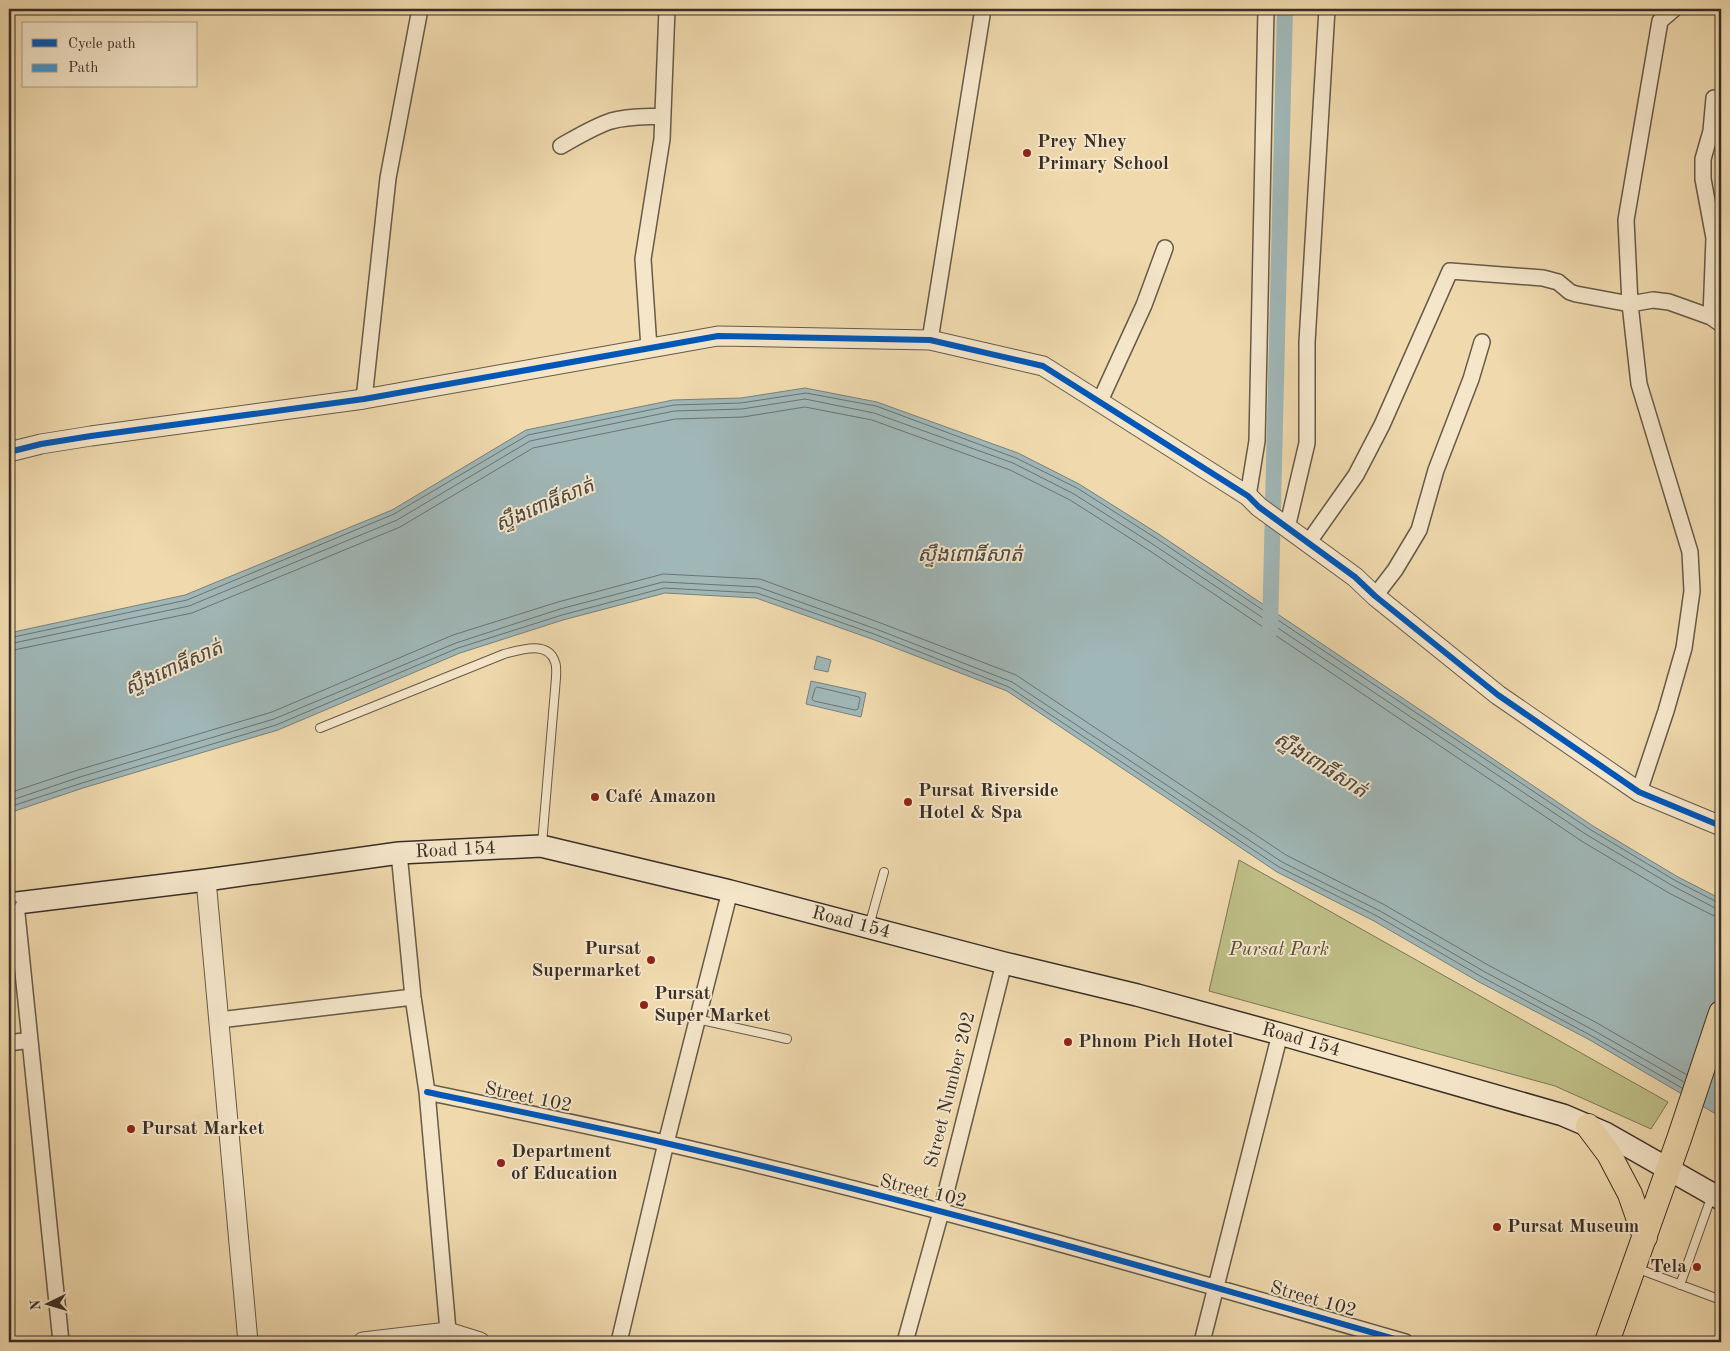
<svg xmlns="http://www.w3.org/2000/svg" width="1730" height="1351" viewBox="0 0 1730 1351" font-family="'Old Standard TT','Noto Sans Khmer',serif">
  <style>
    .green { fill: #bebe86; stroke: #7c7656 }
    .water { fill: #a0b7b7; stroke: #77817d }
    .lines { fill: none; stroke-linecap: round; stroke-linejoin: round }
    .shore { stroke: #6c736f; stroke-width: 1 }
    .canal { stroke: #a0b7b7; stroke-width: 16 }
    .service-casing { stroke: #665a48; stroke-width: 10 }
    .minor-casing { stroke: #665a48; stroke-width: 18 }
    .tertiary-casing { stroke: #665a48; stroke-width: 21 }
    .secondary-casing { stroke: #392f27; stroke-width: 24 }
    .primary-casing { stroke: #392f27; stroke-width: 26 }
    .service { stroke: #f5e6ca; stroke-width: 8 }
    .minor { stroke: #f5e6ca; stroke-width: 15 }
    .tertiary { stroke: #f5e6ca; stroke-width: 19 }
    .secondary { stroke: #f5e6ca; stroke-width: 21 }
    .primary { stroke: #efd9ad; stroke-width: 24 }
    .quiet { stroke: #3e97d6; stroke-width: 5; stroke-dasharray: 10 5; stroke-linecap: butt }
    .cycleway-casing { stroke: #f5e6ca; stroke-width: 9 }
    .cycleway { stroke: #0057b8; stroke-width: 6 }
    .poi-dot { fill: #8f2418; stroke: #f5e6ca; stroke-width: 2 }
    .labels { text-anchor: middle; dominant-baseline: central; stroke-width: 4; stroke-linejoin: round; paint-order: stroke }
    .poi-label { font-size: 19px; font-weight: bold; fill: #392f27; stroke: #f5e6ca; text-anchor: start }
    .street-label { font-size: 19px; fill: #392f27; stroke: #f5e6ca }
    .park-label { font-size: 19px; font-style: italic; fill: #544c3a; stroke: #f5e6ca }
    .water-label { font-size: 20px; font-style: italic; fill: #4e4a44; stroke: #f5e6ca }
  </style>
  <rect width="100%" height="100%" fill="#efd9ad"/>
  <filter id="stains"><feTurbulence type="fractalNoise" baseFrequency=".004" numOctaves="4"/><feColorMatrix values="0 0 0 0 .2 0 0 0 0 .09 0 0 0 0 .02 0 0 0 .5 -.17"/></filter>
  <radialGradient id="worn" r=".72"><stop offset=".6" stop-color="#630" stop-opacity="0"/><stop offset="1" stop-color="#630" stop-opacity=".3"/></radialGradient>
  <!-- green -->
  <path class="green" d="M1239 860 1668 1102 1651 1129 1555 1086 1209 991Z"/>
  <!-- water -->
  <path class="water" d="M805 388 877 402 1018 453 1079 484 1157 533 1593 826 1678 877 1721 899V1117L1588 1039 1479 982 1374 921 1277 872 1007 691 872 639 756 598 665 593 563 620 460 653 278 730 83 788 9 813V633L185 595 392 510 526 430 673 400 741 398Z
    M817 656 831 660 828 672 814 669Z
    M811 681 866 693 861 717 806 704Z"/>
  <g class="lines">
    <!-- shore -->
    <path class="shore" d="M9 638 187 600 394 514 528 435 674 405 741 403 806 393 876 406 1016 458 1077 488 1154 537 1591 830 1676 881 1717 902 1721 903
      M9 644 189 606 397 520 530 441 674 411 742 409 805 399 874 413 1013 463 1074 494 1151 543 1587 835 1673 886 1715 908 1721 909
      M9 651 192 613 400 527 533 448 675 419 743 417 805 407 872 420 1010 470 1070 500 1147 549 1583 842 1669 893 1712 915 1721 917
      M817 687 859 697 860 699 858 709 855 710 814 701 812 699 815 689Z
      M9 793 78 770 272 712 453 635 558 602 663 574 760 579 878 622 1016 675 1286 855 1383 904 1488 965 1597 1023 1687 1075
      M9 801 80 777 274 719 456 643 560 609 663 582 758 587 876 629 1012 682 1282 862 1380 911 1485 972 1593 1030 1684 1082
      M9 807 82 783 276 725 458 648 562 615 664 588 757 593 874 634 1009 687 1279 867 1377 916 1482 977 1590 1035 1682 1088"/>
    <!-- canal -->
    <path class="canal" d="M1270 631 1285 9"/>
    <!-- service casing -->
    <g class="service-casing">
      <path id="service" d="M320 728 504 654C520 650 548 640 555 662 557 666 556 673 556 678L542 844
        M869 926 884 872
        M697 1019 787 1039
        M1636 1268 1721 1300
        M1680 1285 1712 1195"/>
    </g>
    <!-- minor casing -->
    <g class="minor-casing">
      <path id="minor" d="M561 146C577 137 593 127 611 121 628 116 646 117 663 116
        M1711 317 1714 238 1703 179V159L1711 131 1714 98
        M930 340 983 9
        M649 348 643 259 662 139 667 9
        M364 399 388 178 420 9
        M1100 401 1144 305 1165 248
        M1248 496 1257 441 1266 9
        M1287 528 1307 443V342L1327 9
        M1308 543 1356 475 1382 425 1450 271 1543 278 1558 282 1570 292 1576 294 1630 304 1653 300 1669 302 1711 317 1721 324
        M1375 596 1395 570 1419 530 1436 470 1471 379 1482 342
        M1639 792 1666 711 1684 648 1692 591 1690 552 1639 384 1630 304 1626 220 1660 21 1674 9
        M399 853 413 997 427 1092 449 1342
        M16 904 61 1342
        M219 1020 413 997
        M9 1043 30 1040
        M427 1092C507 1109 586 1125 665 1143 914 1200 1160 1271 1405 1342
        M619 1342 666 1143 730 891
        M905 1342 941 1212 1004 963
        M1202 1342 1280 1034"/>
    </g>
    <!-- tertiary casing -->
    <g class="tertiary-casing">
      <path id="tertiary" d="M9 452 41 444 91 436 364 399 718 336 930 340 1043 366 1248 496 1259 507 1355 577 1375 596 1498 695 1639 792 1721 826
        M206 880 248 1342
        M363 1342 448 1332 480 1342"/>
    </g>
    <!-- secondary casing -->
    <g class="secondary-casing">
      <g id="secondary">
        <path id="s1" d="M9 904 206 880 399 853 541 846 730 891 1004 963 1137 995 1280 1034 1563 1115 1605 1133 1721 1199"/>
      </g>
    </g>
    <!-- primary casing -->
    <g class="primary-casing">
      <path id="primary" d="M1588 1126 1609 1154 1630 1194 1645 1237
        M1607 1342 1679 1139 1721 1013"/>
    </g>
    <!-- service -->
    <use href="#service" class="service"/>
    <!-- minor -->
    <use href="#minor" class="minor"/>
    <!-- tertiary -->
    <use href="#tertiary" class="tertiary"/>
    <!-- secondary -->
    <use href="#secondary" class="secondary"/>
    <!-- primary -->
    <use href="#primary" class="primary"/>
    <!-- quiet -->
    <path class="quiet" d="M9 899 16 904"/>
    <!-- cycleway casing -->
    <g class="cycleway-casing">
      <path id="cycleway" d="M9 452 41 444 91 436 364 399 718 336 930 340 1043 366 1248 496 1259 507 1355 577 1375 596 1498 695 1639 792 1721 826
        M427 1092C507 1109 586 1125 665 1143 914 1200 1160 1271 1405 1342"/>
    </g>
    <!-- cycleway -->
    <use href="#cycleway" class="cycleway"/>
  </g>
  <!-- markers -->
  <g class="poi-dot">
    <circle cx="1027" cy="153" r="5"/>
    <circle cx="595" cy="797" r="5"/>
    <circle cx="908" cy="802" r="5"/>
    <circle cx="651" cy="960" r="5"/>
    <circle cx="644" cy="1005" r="5"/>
    <circle cx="1068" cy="1042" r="5"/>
    <circle cx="131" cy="1129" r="5"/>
    <circle cx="501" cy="1163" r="5"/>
    <circle cx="1497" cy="1227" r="5"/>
    <circle cx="1697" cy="1267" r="5"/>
  </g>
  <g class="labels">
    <!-- poi labels -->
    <g class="poi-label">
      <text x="1037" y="142">Prey Nhey<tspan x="1037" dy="22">Primary School</tspan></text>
      <text x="918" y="791">Pursat Riverside<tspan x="918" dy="22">Hotel &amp; Spa</tspan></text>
      <text x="605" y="797">Café Amazon</text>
      <text x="641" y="949" text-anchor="end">Pursat<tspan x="641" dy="22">Supermarket</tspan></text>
      <text x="654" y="994">Pursat<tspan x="654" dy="22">Super Market</tspan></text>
      <text x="1078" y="1042">Phnom Pich Hotel</text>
      <text x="141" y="1129">Pursat Market</text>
      <text x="511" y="1152">Department<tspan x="511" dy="22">of Education</tspan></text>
      <text x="1507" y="1227">Pursat Museum</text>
      <text x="1687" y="1267" text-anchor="end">Tela</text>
    </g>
    <!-- street labels -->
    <g class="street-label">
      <text stroke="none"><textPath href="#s1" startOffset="450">Road 154</textPath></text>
      <text stroke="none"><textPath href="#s1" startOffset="855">Road 154</textPath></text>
      <text stroke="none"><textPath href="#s1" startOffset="1320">Road 154</textPath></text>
      <text transform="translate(951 1090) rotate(-76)">Street Number 202</text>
      <text transform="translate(528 1098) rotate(12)">Street 102</text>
      <text transform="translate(923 1192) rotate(14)">Street 102</text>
      <text transform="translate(1313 1300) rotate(16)">Street 102</text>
    </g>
    <!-- park labels -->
    <g class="park-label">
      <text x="1279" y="950">Pursat Park</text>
    </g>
    <!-- water labels -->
    <g class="water-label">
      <text transform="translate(545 506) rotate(-23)">ស្ទឹងពោធិ៍សាត់</text>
      <text x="970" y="556">ស្ទឹងពោធិ៍សាត់</text>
      <text transform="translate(174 669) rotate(-24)">ស្ទឹងពោធិ៍សាត់</text>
      <text transform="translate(1320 766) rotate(32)">ស្ទឹងពោធិ៍សាត់</text>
    </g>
  </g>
  <!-- margin -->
  <rect width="1730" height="1351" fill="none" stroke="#efd9ad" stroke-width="30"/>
  <rect x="10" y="10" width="1710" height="1331" fill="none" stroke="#392f27" stroke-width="2.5"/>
  <rect x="15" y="15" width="1700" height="1321" fill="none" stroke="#392f27"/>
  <!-- legend -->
  <rect x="22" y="22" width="175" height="65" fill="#f5e6ca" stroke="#aa9d89"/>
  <rect x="32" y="39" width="25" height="8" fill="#0057b8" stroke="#aa9d89"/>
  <text x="68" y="48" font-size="15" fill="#392f27">Cycle path</text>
  <rect x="32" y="64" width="25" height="8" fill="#3e97d6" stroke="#aa9d89"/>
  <text x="68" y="72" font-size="15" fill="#392f27">Path</text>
  <!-- north arrow -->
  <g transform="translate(48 1304) rotate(265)" stroke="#f5e6ca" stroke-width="4" paint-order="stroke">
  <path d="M0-4L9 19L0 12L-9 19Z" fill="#392f27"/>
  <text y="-8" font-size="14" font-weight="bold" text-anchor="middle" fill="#392f27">N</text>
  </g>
  <rect width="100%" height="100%" filter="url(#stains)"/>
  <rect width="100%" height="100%" fill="url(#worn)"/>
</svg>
